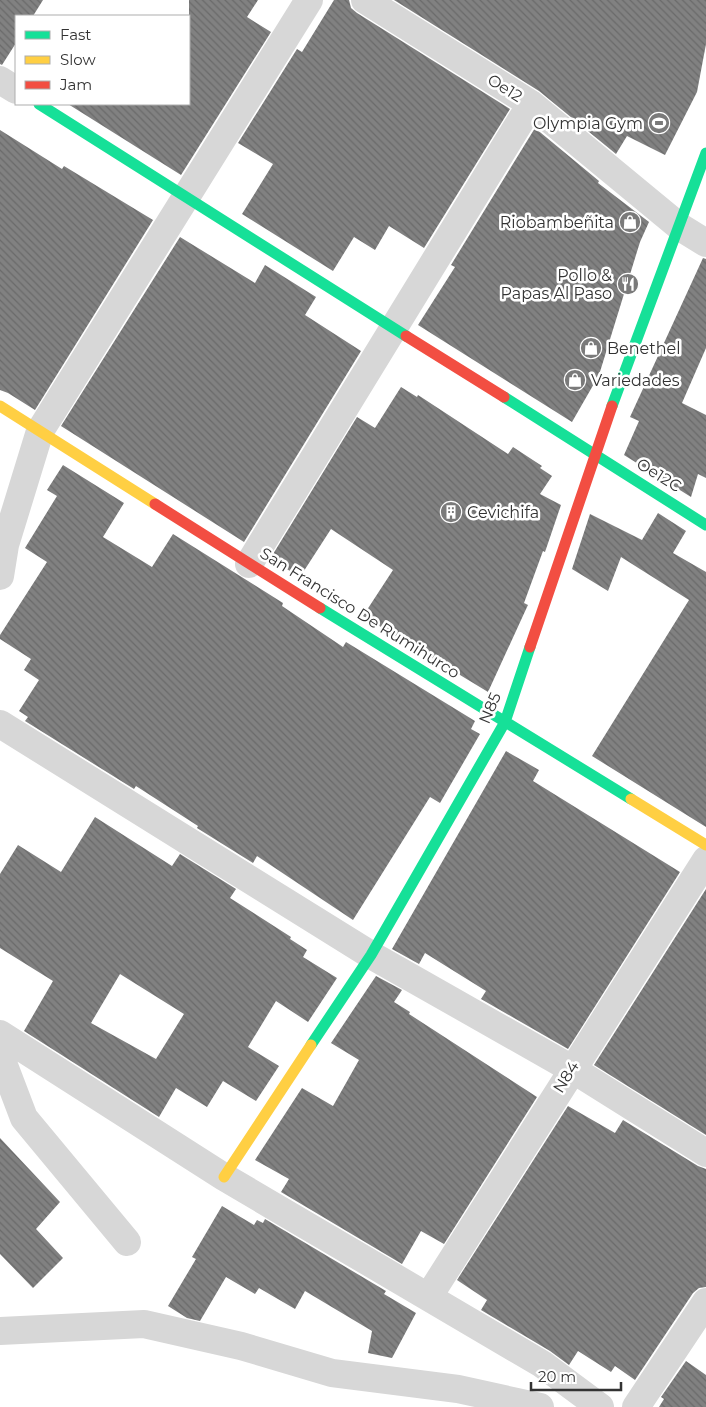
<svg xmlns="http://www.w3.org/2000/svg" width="706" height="1407" viewBox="0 0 706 1407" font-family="Montserrat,sans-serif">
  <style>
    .building { fill: url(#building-back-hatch); fill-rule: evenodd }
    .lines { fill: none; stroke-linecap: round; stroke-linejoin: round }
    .street { stroke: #d7d7d7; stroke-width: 28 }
    .fast { stroke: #16e098; stroke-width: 11 }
    .slow { stroke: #ffcf43; stroke-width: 11 }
    .jam { stroke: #f24e42; stroke-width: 11 }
    .labels { text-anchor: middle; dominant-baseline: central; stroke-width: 5; stroke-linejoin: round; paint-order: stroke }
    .street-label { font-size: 16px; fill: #333; stroke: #fff }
    .poi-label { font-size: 16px; fill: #333; stroke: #fff; text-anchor: end }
  </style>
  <defs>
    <pattern id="building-back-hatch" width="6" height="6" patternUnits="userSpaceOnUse" patternTransform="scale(1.25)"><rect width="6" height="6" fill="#818181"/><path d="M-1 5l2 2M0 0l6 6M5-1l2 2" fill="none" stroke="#6a6a6a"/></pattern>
  </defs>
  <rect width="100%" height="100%" fill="#fff"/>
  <!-- building -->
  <path class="building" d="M0 0H43L33 16H16V43L2 65 0 64Z
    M189 0H258L247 17 271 32 181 175 68 104H189Z
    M334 0H349L351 8 357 13 510 109 424 248 389 226 375 250 354 237 333 271 242 214 273 164 238 143 297 49 302 52Z
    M394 0H706V44L697 92 665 155 627 136 616 154 539 91Z
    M535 128 599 181 598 183 649 222 640 242 599 375 572 422 418 325 455 267 451 265Z
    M0 130 62 169 64 166 153 220 35 410 8 393 0 390Z
    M180 237 255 283 265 265 316 297 305 315 361 351 244 542 61 426Z
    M703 258 706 259V348L682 403 706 415V478L698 474 691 497 624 455 639 421 630 417Z
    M401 387 417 397 418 395 508 454 513 447 542 466 540 468 552 476 540 494 561 505 545 552 543 551 524 603 528 605 527 607 488 692 363 616 393 570 331 529 300 577 270 559 357 417 375 428Z
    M63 465 124 503 103 537 152 567 173 534 283 603 282 606 343 647 346 642 475 721 471 729 480 734 440 803 430 797 353 920 257 856 253 863 197 828 198 826 136 786 134 789 25 721 28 717 19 711 39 680 24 670 31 659 0 639V635L47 562 25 548 57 496 47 490Z
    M658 513 686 531 673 553 706 572V827L592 756 689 600 621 557 608 591 572 569 590 514 642 540Z
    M506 751 539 770 533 781 680 872 568 1049 481 999 486 991 425 953 419 964 392 949Z
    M95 817 172 866 180 854 236 889 230 898 291 937 290 939 307 950 303 957 337 978 308 1022 276 1001 248 1047 279 1066 256 1101 223 1081 207 1107 176 1088 159 1117 24 1031 53 981 0 948V874L18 845 61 872ZM120 974 184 1014 156 1059 91 1023Z
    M706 889V1135L594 1065Z
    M376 976 402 990 394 1002 410 1012 409 1014 537 1097 444 1244 421 1231 402 1264 281 1192 289 1179 255 1160 302 1088 333 1106 359 1060 331 1043Z
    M568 1106 615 1133 623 1120 698 1166 706 1169V1287L699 1288 693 1293 635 1380 615 1366 611 1372 578 1351 569 1365 550 1351 481 1310 487 1300 457 1280Z
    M0 1138 60 1202 36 1229 63 1258 33 1288 0 1254Z
    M222 1206 254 1225 257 1220 263 1223 265 1219 386 1291 384 1294 416 1313 392 1358 368 1353 372 1331 305 1291 295 1309 259 1288 255 1294 226 1277 200 1321 187 1318 168 1306 196 1259 192 1257Z
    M686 1361 706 1375V1407H659L664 1399 661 1397Z"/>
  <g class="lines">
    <!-- street -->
    <path class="street" d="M365 0 531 104 680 227 706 243
      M0 80 16 90
      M249 564 531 104
      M0 576 5 545 40 431 309 0
      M0 724 371 955 572 1069 706 1153
      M0 1034 224 1177 542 1364 600 1407
      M0 1055 24 1118 127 1242
      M429 1296 706 860
      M0 1331 144 1324 241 1346 332 1373 458 1389 540 1407
      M636 1407 706 1302"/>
    <!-- fast -->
    <path class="fast" d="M39 104 406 336
      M504 397 706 525
      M612 406 706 153
      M320 608 631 799
      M311 1045 371 955 505 722 530 647"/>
    <!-- slow -->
    <path class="slow" d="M0 406 155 504
      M631 799 706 845
      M224 1177 311 1045"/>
    <!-- jam -->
    <path class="jam" d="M406 336 504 397
      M155 504 320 608
      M530 647 612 406"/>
  </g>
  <!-- icons -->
  <defs>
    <g id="stadium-disc" transform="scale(1.125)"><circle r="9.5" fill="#7a7a7a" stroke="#fff"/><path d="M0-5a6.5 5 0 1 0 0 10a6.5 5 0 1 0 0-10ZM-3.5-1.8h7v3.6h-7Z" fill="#fff"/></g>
    <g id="shop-disc" transform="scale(1.125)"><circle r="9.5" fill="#7a7a7a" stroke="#fff"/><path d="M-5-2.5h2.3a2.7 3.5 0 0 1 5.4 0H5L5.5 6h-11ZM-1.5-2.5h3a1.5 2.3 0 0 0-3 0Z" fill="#fff"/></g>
    <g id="restaurant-disc" transform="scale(1.125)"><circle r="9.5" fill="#7a7a7a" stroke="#fff"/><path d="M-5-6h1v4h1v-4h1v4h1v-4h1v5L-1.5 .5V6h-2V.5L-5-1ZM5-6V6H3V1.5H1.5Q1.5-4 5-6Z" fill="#fff"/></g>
    <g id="building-disc" transform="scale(1.125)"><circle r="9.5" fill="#7a7a7a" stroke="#fff"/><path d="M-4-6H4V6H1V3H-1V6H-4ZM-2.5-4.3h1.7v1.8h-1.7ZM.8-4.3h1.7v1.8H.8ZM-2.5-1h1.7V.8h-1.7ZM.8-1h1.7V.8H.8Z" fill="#fff"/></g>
  </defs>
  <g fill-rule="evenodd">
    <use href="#stadium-disc" x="659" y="123"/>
    <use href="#shop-disc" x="630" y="222"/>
    <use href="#restaurant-disc" x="628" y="284"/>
    <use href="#shop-disc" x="591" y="348"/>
    <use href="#shop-disc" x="575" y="380"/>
    <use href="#building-disc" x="451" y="512"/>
  </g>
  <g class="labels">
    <!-- street labels -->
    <g class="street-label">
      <text transform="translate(505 88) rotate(32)">Oe12</text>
      <text transform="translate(659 475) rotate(32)">Oe12C</text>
      <text transform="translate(360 613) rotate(32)">San Francisco De Rumihurco</text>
      <text transform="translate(490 708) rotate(-67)">N85</text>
      <text transform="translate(566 1077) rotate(-58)">N84</text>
    </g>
    <!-- poi labels -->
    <g class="poi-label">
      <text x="643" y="123">Olympia Gym</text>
      <text x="614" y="222">Riobambeñita</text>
      <text x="612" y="275">Pollo &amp;<tspan x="612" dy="18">Papas Al Paso</tspan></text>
      <text x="607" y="348" text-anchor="start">Benethel</text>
      <text x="591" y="380" text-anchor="start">Variedades</text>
      <text x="467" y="512" text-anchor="start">Cevichifa</text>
    </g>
  </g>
  <!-- legend -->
  <rect x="15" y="15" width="175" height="90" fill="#ffffff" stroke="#adadad"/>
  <rect x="25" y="31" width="25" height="8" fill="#16e098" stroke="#adadad"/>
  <text x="60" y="40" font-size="15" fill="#333333">Fast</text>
  <rect x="25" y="56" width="25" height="8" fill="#ffcf43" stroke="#adadad"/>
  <text x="60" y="65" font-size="15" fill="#333333">Slow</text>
  <rect x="25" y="81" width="25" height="8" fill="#f24e42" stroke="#adadad"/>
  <text x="60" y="90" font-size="15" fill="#333333">Jam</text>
  <!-- scale -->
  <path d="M531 1382v8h90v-8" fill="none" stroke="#333333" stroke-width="2.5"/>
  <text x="538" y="1382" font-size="15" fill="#333333" stroke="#ffffff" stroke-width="4" paint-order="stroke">20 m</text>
</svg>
